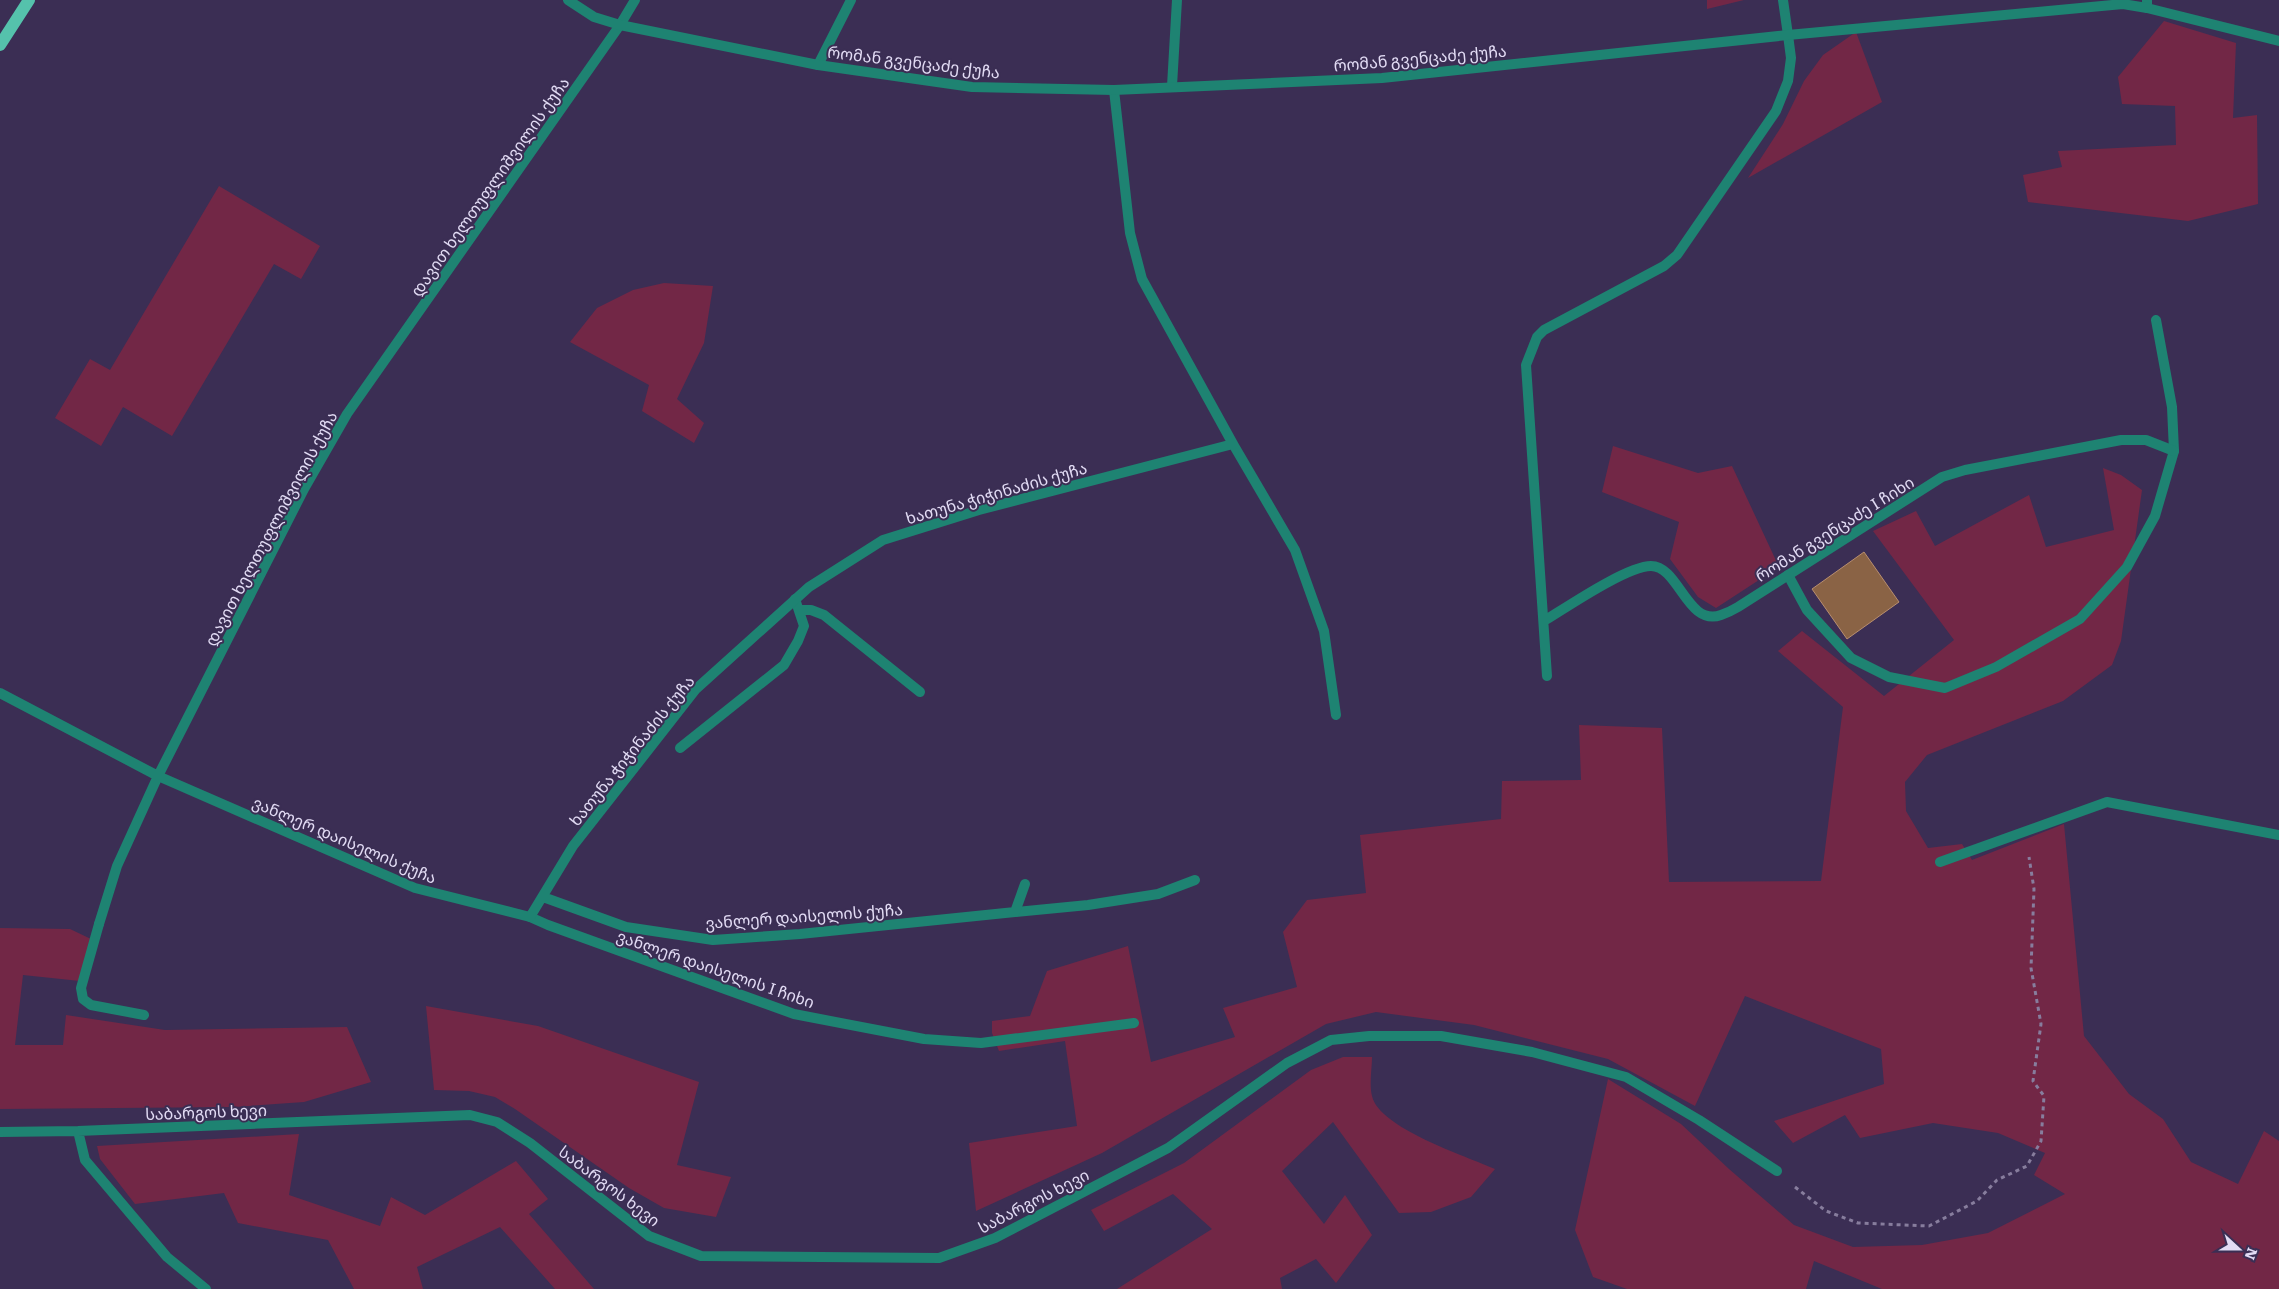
<svg xmlns="http://www.w3.org/2000/svg" width="2279" height="1289" viewBox="0 0 2279 1289" font-family="Literata,'Noto Sans Georgian',serif">
  <style>
    .green { fill: #722746 }
    .building { fill: #8a6345; stroke: #b88e6f }
    .lines { fill: none; stroke-linecap: round; stroke-linejoin: round }
    .path { stroke: #877d9d; stroke-width: 3; stroke-dasharray: 4 4; stroke-linecap: butt }
    .service { stroke: #1e8372; stroke-width: 10 }
    .minor { stroke: #1e8372; stroke-width: 10 }
    .tertiary { stroke: #1e8372; stroke-width: 10 }
    .primary { stroke: #55c2ac; stroke-width: 12 }
    .labels { text-anchor: middle; dominant-baseline: central; stroke-width: 4; stroke-linejoin: round; paint-order: stroke }
    .street-label { font-size: 16px; fill: #e2dbf4; stroke: #3b2e54 }
  </style>
  <rect width="100%" height="100%" fill="#3b2e54"/>
  <!-- green -->
  <path class="green" d="M1707 0H1744L1707 9Z
    M2164 21 2236 43 2233 118 2257 115 2258 204 2188 221 2028 202 2023 175 2062 167 2058 151 2176 145 2175 106 2122 104 2118 77Z
    M1856 32 1882 102 1748 178 1783 124 1804 81 1823 55Z
    M219 186 320 246 301 279 274 264 172 436 123 407 101 446 55 418 90 359 110 370Z
    M664 283 713 286 704 343 677 399 704 423 694 443 642 411 649 385 570 342 597 308 633 290Z
    M1613 446 1698 473 1732 466 1779 567 1716 608 1698 597 1670 559 1679 522 1602 492Z
    M2103 468 2121 475 2142 490 2121 641 2112 665 2063 701 1927 755 1905 782 1906 811 1928 848 1962 844 1972 860 2064 824 2084 1036 2129 1094 2163 1119 2191 1162 2238 1184 2264 1131 2279 1141V1289H1882L1814 1261 1806 1289H1627L1593 1277 1575 1230 1608 1079 1681 1124 1729 1169 1794 1225 1853 1247 1922 1245 1988 1233 2065 1194 2034 1175 2045 1153 1998 1133 1933 1123 1860 1138 1845 1115 1793 1143 1774 1121 1884 1084 1881 1049 1745 996 1695 1106 1608 1059 1474 1025 1376 1012 1326 1024 1102 1153 976 1211 969 1143 1077 1126 1065 1041 999 1051 992 1033V1021L1030 1016 1047 971 1128 946 1151 1062 1235 1037 1223 1008 1297 987 1283 932 1307 900 1366 893 1360 835 1501 819 1502 781 1581 780 1579 725 1662 728 1669 882 1821 881 1843 707 1778 651 1802 631 1884 696 1954 640 1873 531 1916 511 1935 546 2029 495 2046 547 2114 530Z
    M0 928 70 929 91 939 80 981 23 975 15 1045H63L66 1015 165 1030 347 1027 371 1082 304 1102 234 1107 0 1109Z
    M426 1006 538 1026 699 1082 677 1165 731 1177 716 1217 664 1208 629 1188 515 1109 495 1097 469 1091 434 1090Z
    M1343 1057H1372C1372 1069 1369 1084 1372 1096 1379 1128 1466 1156 1495 1169L1471 1197 1431 1212 1399 1213 1333 1122 1282 1171 1324 1224 1345 1195 1372 1235 1336 1283 1316 1259 1280 1278 1282 1289H1117L1212 1229 1173 1194 1104 1231 1091 1210 1184 1163 1311 1070Z
    M299 1134 289 1195 380 1226 391 1197 425 1215 516 1161 548 1199 529 1214 594 1289H555L500 1227 417 1267 423 1289H354L328 1240 238 1223 224 1193 135 1204 100 1159 97 1146Z"/>
  <!-- building -->
  <path class="building" d="M1864 552 1899 602 1847 639 1812 589Z"/>
  <g class="lines">
    <!-- path -->
    <path class="path" d="M1795 1187 1826 1211 1858 1223 1929 1226 1977 1201 1997 1180 2027 1166 2041 1141 2044 1096 2033 1081 2041 1024 2031 968 2034 889 2029 857"/>
    <!-- service -->
    <path class="service" d="M1783 0 1788 35
      M2147 0V8
      M1788 575 1807 610 1851 658 1889 677 1945 688 1996 667 2080 619 2127 567 2155 516 2174 451 2172 407 2156 320
      M799 610H811L824 615 920 692
      M680 748 784 665 798 641 804 626 795 599
      M1015 912 1088 905 1158 894 1195 880
      M530 917 548 925 794 1014 924 1039 981 1043 1134 1023
      M99 924 81 988 83 999 91 1005 144 1015"/>
    <!-- minor -->
    <path class="minor" d="M818 65 851 0
      M1172 86 1177 0
      M1233 444 1295 550 1324 631 1336 715
      M1544 621C1567 607 1627 566 1651 566 1679 566 1687 627 1721 615 1727 613 1733 610 1738 607L1942 477 1965 470 2121 440H2146L2174 451
      M1547 676 1526 365 1537 337 1544 330 1664 266 1677 255 1776 111 1788 81 1791 58 1788 35
      M0 693 158 776 415 888 530 917 573 846 696 689 809 587 883 540 979 510 1233 444 1142 279 1130 233 1114 90
      M1940 862 2107 802 2279 835
      M543 897 626 927 713 940 800 934 1015 912 1025 884
      M99 924 117 866 158 776 304 489 347 414 620 25 635 0
      M78 1131 85 1160 167 1257 206 1289
      M0 1132 78 1131 470 1115 497 1122 530 1143 649 1236 701 1256 939 1258 995 1238 1168 1148 1287 1063 1331 1040 1369 1036H1441L1532 1052 1626 1077 1699 1120 1777 1171"/>
    <!-- tertiary -->
    <path class="tertiary" d="M568 0 594 17 620 25 818 65 972 87 1114 90 1382 78 1788 35 2123 4 2147 8 2279 41"/>
    <!-- primary -->
    <path class="primary" d="M0 45 29 0"/>
  </g>
  <g class="labels">
    <!-- street labels -->
    <g class="street-label">
      <text transform="translate(1420 57) rotate(-5)">რომან გვენცაძე ქუჩა</text>
      <text transform="translate(914 61) rotate(7)">რომან გვენცაძე ქუჩა</text>
      <text transform="translate(489 186) rotate(-55)">დავით ხელთუფლიშვილის ქუჩა</text>
      <text transform="translate(996 492) rotate(-16)">ხათუნა ჭიჭინაძის ქუჩა</text>
      <text transform="translate(270 528) rotate(-62)">დავით ხელთუფლიშვილის ქუჩა</text>
      <text transform="translate(1834 528) rotate(-32)">რომან გვენცაძე I ჩიხი</text>
      <text transform="translate(631 750) rotate(-51)">ხათუნა ჭიჭინაძის ქუჩა</text>
      <text transform="translate(345 839) rotate(23)">ვანლერ დაისელის ქუჩა</text>
      <text transform="translate(804 915) rotate(-4)">ვანლერ დაისელის ქუჩა</text>
      <text transform="translate(716 968) rotate(19)">ვანლერ დაისელის I ჩიხი</text>
      <text transform="translate(206 1111) rotate(-2)">საბარგოს ხევი</text>
      <text transform="translate(610 1185) rotate(37)">საბარგოს ხევი</text>
      <text transform="translate(1033 1200) rotate(-27)">საბარგოს ხევი</text>
    </g>
  </g>
  <!-- north arrow -->
  <g transform="translate(2239 1249) rotate(111)" stroke="#3b2e54" stroke-width="4" paint-order="stroke">
  <path d="M0-4L9 19L0 12L-9 19Z" fill="#e2dbf4"/>
  <text y="-8" font-size="14" font-weight="bold" text-anchor="middle" fill="#e2dbf4">N</text>
  </g>
</svg>
